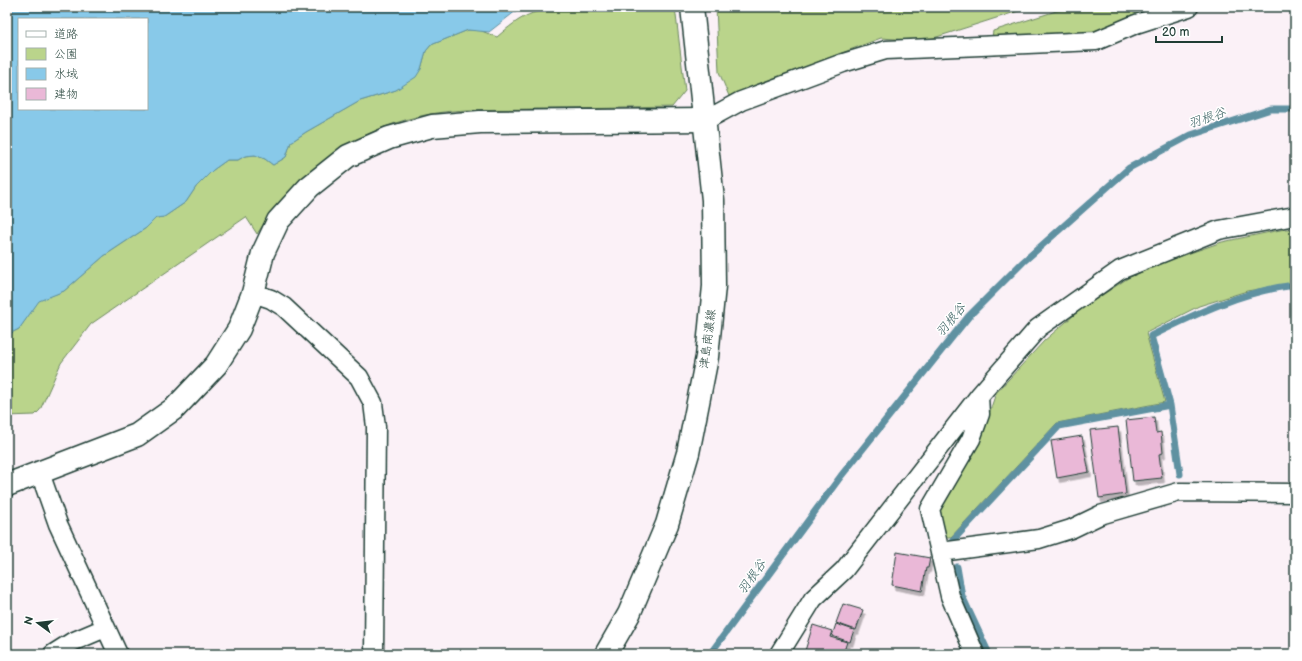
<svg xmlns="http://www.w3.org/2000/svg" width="1302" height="661" viewBox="0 0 1302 661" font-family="'Balsamiq Sans','Klee One',sans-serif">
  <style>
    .green { fill: #bad48b; stroke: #6c8860 }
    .water { fill: #88c9e9; stroke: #5e91a1; fill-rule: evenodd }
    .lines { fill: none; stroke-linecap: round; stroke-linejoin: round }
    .stream { stroke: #5e91a1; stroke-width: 7 }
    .building { fill: #eab8d7; stroke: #1f3d34; filter: url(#shadow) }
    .minor-casing { stroke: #1f3d34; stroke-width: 21 }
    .tertiary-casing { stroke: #1f3d34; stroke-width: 25 }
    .primary-casing { stroke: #1f3d34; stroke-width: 25 }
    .minor { stroke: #fff; stroke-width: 18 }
    .tertiary { stroke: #fff; stroke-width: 22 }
    .primary { stroke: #fff; stroke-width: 22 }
    .labels { text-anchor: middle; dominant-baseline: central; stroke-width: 3; stroke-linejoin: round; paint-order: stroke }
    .street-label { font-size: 12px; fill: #1f3d34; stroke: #fff }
    .water-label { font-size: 13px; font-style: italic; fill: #396061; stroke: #fff }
  </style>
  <defs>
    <filter id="shadow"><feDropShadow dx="2.5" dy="4.5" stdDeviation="0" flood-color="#0004"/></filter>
  </defs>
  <rect width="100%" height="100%" fill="#fbf1f7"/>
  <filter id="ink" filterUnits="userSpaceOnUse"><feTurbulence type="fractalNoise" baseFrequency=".025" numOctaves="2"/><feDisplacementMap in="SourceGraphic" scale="8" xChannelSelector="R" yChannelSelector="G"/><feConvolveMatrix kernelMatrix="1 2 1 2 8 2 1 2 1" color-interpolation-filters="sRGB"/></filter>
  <g filter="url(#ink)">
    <!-- green -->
    <path class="green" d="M569 7H675L685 91 672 107C625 108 579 109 533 109 501 110 468 108 436 113 361 125 297 170 257 234L246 217 91 324 61 363 40 410 35 415 7 416V335L19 329 39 300 64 291 104 256 146 228 156 218 164 217 186 202 196 187 213 170 227 160H238L245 156 255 155 265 159 273 165 286 157 291 142 306 132 360 101 396 90 421 69 426 51 431 45 468 30H479L497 37C520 17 535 7 566 9Z
      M716 7H1031L924 41 881 38 729 96 719 72Z
      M1069 7H1167L1091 32 992 37 993 31Z
      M1285 229H1295V283L1247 291 1199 306 1146 333 1165 402 1057 423 951 537H944L938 504 983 431 996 393 1044 341 1081 309 1128 278 1164 262 1222 242Z"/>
    <!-- water -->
    <path class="water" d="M7 7H521L489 32 468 30 431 45 426 51 421 69 416 77 396 90 360 101 306 132 291 142 286 157 273 165 265 159 255 155 245 156 238 160H227L213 170 196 187 186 202 164 217 156 218 146 228 104 256 64 291 39 301 19 329 7 335ZM19 19H147V109H19Z"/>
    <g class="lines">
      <!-- stream -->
      <path class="stream" d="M1170 405 1180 474
        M954 539 1059 426 1170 405 1151 336C1197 313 1243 291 1295 285
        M957 567 962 596 989 654
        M710 654 841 476 969 316 1023 262 1129 168 1191 135 1271 109H1295"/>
    </g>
    <!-- building -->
    <path class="building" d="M1154 417 1156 433 1161 432 1163 453 1159 454 1162 478 1133 481 1126 420Z
      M1118 427 1126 494 1099 498 1090 430Z
      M1082 436 1089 472 1057 478 1051 441Z
      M897 552 930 558 928 568H926L922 591 892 585Z
      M843 604 863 610 856 630 836 623Z
      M836 624 854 630 850 642 832 636Z
      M813 625 832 631 830 637 847 642 843 654H804Z"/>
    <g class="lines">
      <!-- minor casing -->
      <g class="minor-casing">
        <path id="minor" d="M706 120 741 101 843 63 886 50 1096 41 1136 24 1189 7
          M253 293 271 299 284 307 359 377 373 403 376 427 374 654
          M40 473 58 524 118 654
          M941 552 1039 539 1071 529 1100 515 1179 492 1295 493
          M53 654 72 642 105 628
          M779 654 813 599 844 570 979 396 1038 328 1120 270 1219 230 1295 216
          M975 654 950 596 930 509 971 439 980 414 979 396"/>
      </g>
      <!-- tertiary casing -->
      <g class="tertiary-casing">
        <path id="tertiary" d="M7 485 137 435 175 408 216 365 239 329 253 293 263 253 278 221 309 187 348 156 389 138 432 126 480 122 706 120"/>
      </g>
      <!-- primary casing -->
      <g class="primary-casing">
        <path id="primary" d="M606 654 629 614 667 524 688 453 707 357 714 286 713 200 692 7"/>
      </g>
      <!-- minor -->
      <use href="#minor" class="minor"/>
      <!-- tertiary -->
      <use href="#tertiary" class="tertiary"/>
      <!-- primary -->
      <use href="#primary" class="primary"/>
    </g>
  </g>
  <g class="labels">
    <!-- street labels -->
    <g class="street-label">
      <text transform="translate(708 339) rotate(-83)">津島南濃線</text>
    </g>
    <!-- water labels -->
    <g class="water-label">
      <text transform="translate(1207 118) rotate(-19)">羽根谷</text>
      <text transform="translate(951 320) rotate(-50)">羽根谷</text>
      <text transform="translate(752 577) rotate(-54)">羽根谷</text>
    </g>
  </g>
  <!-- margin -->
  <rect width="1302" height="661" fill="none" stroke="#fff" stroke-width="24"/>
  <rect x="12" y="12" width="1278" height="637" fill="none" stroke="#1f3d34" stroke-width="1.5" filter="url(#ink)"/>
  <!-- legend -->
  <rect x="18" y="18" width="130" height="92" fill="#ffffff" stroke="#a5b1ae"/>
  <rect x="26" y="31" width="20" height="6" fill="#ffffff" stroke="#a5b1ae"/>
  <text x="54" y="38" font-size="12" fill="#1f3d34">道路</text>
  <rect x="26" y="48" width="20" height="12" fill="#bad48b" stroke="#a5b1ae"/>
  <text x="54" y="58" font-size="12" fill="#1f3d34">公園</text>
  <rect x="26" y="68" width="20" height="12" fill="#88c9e9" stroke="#a5b1ae"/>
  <text x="54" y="78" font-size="12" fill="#1f3d34">水域</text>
  <rect x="26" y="88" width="20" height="12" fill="#eab8d7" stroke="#a5b1ae"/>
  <text x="54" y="98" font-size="12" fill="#1f3d34">建物</text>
  <!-- north arrow -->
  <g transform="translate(38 623) rotate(285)" stroke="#ffffff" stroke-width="3" paint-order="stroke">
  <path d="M0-3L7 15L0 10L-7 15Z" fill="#1f3d34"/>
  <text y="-6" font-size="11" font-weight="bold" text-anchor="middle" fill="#1f3d34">N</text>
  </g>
  <!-- scale -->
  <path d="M1156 36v6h66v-6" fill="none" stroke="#1f3d34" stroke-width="2"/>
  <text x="1162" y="36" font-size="12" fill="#1f3d34" stroke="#ffffff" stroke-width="3" paint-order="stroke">20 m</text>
</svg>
